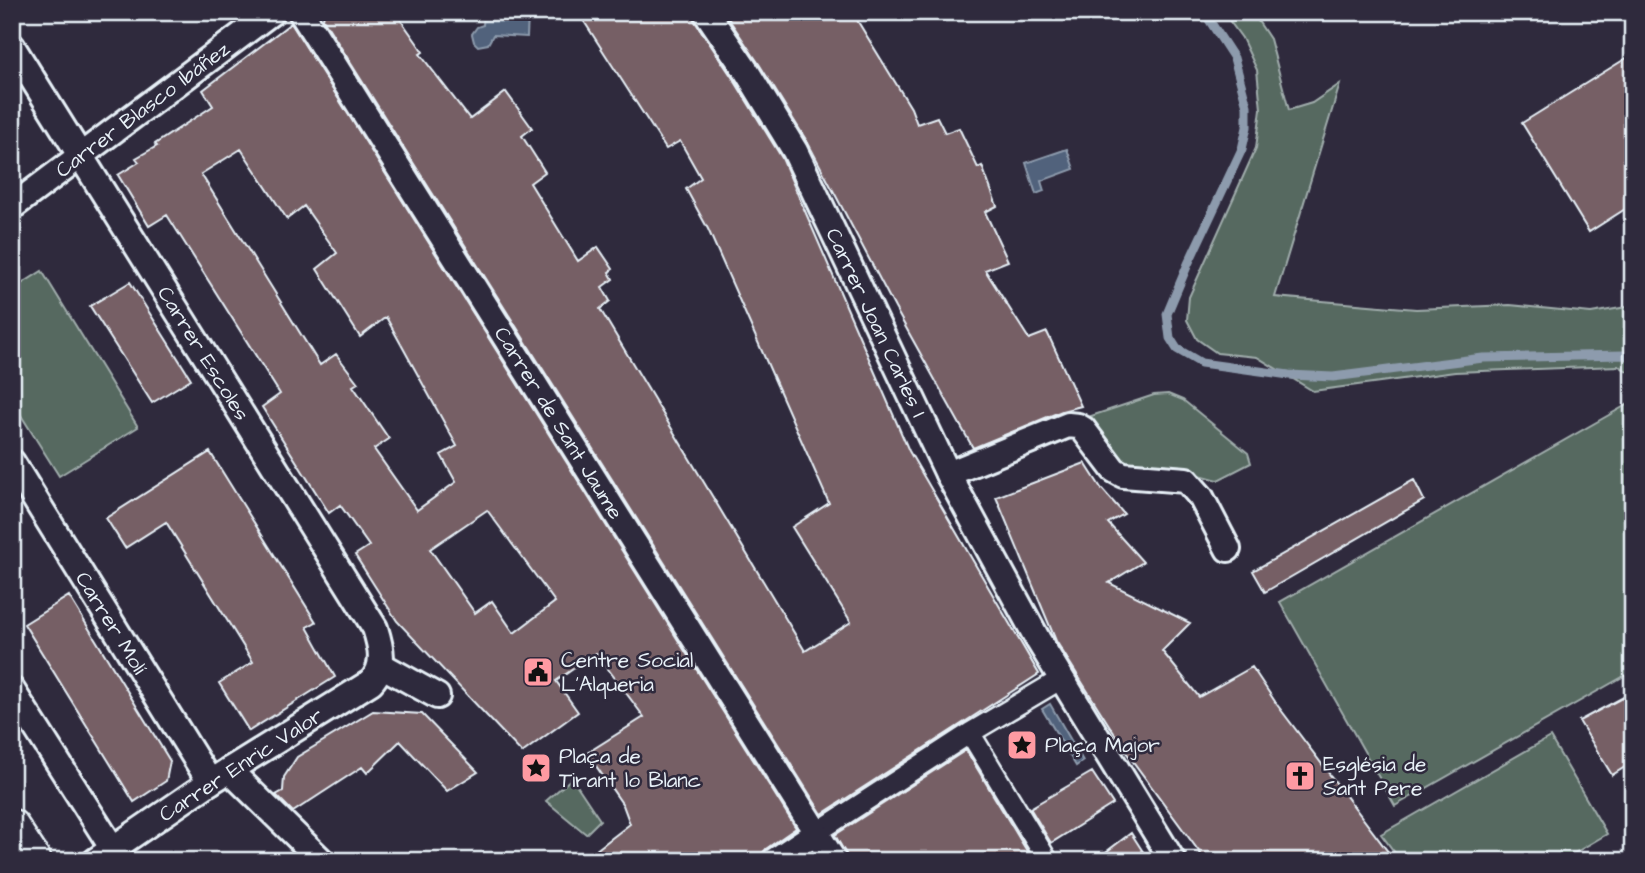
<svg xmlns="http://www.w3.org/2000/svg" width="1645" height="873" viewBox="0 0 1645 873" font-family="'Architects Daughter',sans-serif">
  <style>
    .green { fill: #576961; stroke: #a0adac; stroke-width: 2 }
    .water { fill: #51627b; stroke: #8d9bad; stroke-width: 2 }
    .lines { fill: none; stroke-linecap: round; stroke-linejoin: round }
    .stream { stroke: #8d9bad; stroke-width: 9 }
    .building { fill: #765f65; stroke: #e8f1f8; stroke-width: 2; fill-rule: evenodd }
    .pedestrian-casing { stroke: #e8f1f8; stroke-width: 24 }
    .minor-casing { stroke: #e8f1f8; stroke-width: 30 }
    .tertiary-casing { stroke: #e8f1f8; stroke-width: 37 }
    .pedestrian { stroke: #2f2a3d; stroke-width: 19 }
    .minor { stroke: #2f2a3d; stroke-width: 24 }
    .tertiary { stroke: #2f2a3d; stroke-width: 32 }
    .labels { text-anchor: middle; dominant-baseline: central; stroke-width: 5; stroke-linejoin: round; paint-order: stroke }
    .street-label { font-size: 21px; fill: #e8f1f8; stroke: #2f2a3d }
    .poi-label { font-size: 21px; fill: #e8f1f8; stroke: #2f2a3d; text-anchor: start }
  </style>
  <rect width="100%" height="100%" fill="#2f2a3d"/>
  <filter id="ink" filterUnits="userSpaceOnUse"><feTurbulence type="fractalNoise" baseFrequency=".0143" numOctaves="2"/><feDisplacementMap in="SourceGraphic" scale="14" xChannelSelector="R" yChannelSelector="G"/><feConvolveMatrix kernelMatrix="1 2 1 2 8 2 1 2 1" color-interpolation-filters="sRGB"/></filter>
  <g filter="url(#ink)">
    <!-- green -->
    <path class="green" d="M1223 12H1252L1270 39 1289 110 1312 103 1340 84 1275 297 1416 309 1510 305 1591 313 1633 306V375L1619 366 1455 372 1313 391 1257 357 1217 353 1197 339 1187 320 1189 297 1256 148 1261 109 1257 70 1242 38Z
      M42 271 138 427 59 476 12 401V290Z
      M1168 394 1183 400 1248 453 1251 463 1218 480 1185 471 1126 467 1091 416 1154 395Z
      M1630 403 1633 408V671L1395 806 1280 602Z
      M1550 737 1607 834 1561 861H1401L1381 834Z
      M572 778 600 820 586 834 546 801Z"/>
    <!-- water -->
    <path class="water" d="M484 12 528 15 527 37 493 35 488 44 478 46 474 42 472 34 477 27 483 25Z
      M1067 149 1074 169 1041 181 1044 191 1036 194 1026 163Z
      M1050 704 1083 761 1076 766 1042 709Z"/>
    <g class="lines">
      <!-- stream -->
      <path class="stream" d="M1204 12 1234 58 1247 106V127L1242 149 1188 264 1167 314 1170 338 1177 349 1201 363 1289 375 1333 377 1483 358 1624 355 1633 357"/>
    </g>
    <!-- building -->
    <path class="building" d="M324 12H395L417 43 423 52 420 54 470 119 506 92 532 128 522 136 545 172 530 183 578 261 598 247 613 269 609 272 613 279 602 287 610 301 600 309 805 651 851 622 792 527 829 503 708 229 686 189 701 178 680 141 666 149 578 12H691L694 20 734 80 782 158 909 451 1039 674 822 814 323 19Z
      M724 12H852L911 108 917 124 937 117 945 133 959 128 978 168 982 166 997 206 985 212 1008 261 985 270 1029 339 1047 332 1081 406 1062 411 973 448 895 308 808 143 759 64Z
      M291 23 796 828 766 849 759 861H582L630 824 623 805 587 753 644 717 596 653 556 681 578 712 522 753 397 621 355 555 369 546 340 505 329 513 262 407 280 394 167 215 149 226 118 175 139 162 136 158 157 146 155 144 213 106 203 90ZM241 149 287 219 304 206 337 253 317 269 360 337 386 317 457 446 441 455 456 482 417 510 374 449 389 439 353 386 358 383 336 354 320 365 201 174ZM487 510 555 602 514 633 492 601 475 613 430 549Z
      M1633 54V204L1589 232 1522 123Z
      M130 282 191 379 152 403 90 306Z
      M210 452 316 622 307 627 335 677 249 731 219 683 253 662 166 522 125 548 106 518Z
      M1085 463 1101 488 1124 514 1108 523 1143 562 1109 583 1190 623 1162 651 1199 697 1252 667 1278 706 1395 861H1206L1126 752 1056 641 996 497Z
      M1414 480 1424 500 1265 592 1253 571Z
      M69 596 170 761 166 781 134 802 24 624Z
      M1633 692V762L1612 775 1579 721Z
      M373 711 422 714 478 772 447 791 400 741 367 773 362 767 293 812 276 795 283 791 284 777 297 757Z
      M966 750 1030 856 1022 861H849L835 835Z
      M1092 772 1113 804 1051 843 1030 808Z
      M1131 833 1149 861H1094Z"/>
    <g class="lines">
      <!-- pedestrian casing -->
      <g class="pedestrian-casing">
        <path id="pedestrian" d="M970 733 1046 858 1041 861
          M816 833 970 733 1061 679"/>
      </g>
      <!-- minor casing -->
      <g class="minor-casing">
        <g id="minor">
          <path id="s1" d="M301 12 834 861"/>
          <path id="s2" d="M706 12 747 72 795 151 948 474 1038 640 1173 861"/>
          <path id="s3" d="M12 46 375 628C381 647 386 666 371 682L210 782 95 861"/>
          <path id="s4" d="M12 207 272 12"/>
          <path id="s5" d="M12 462 210 782"/>
          <path d="M948 474 1068 425 1078 426 1083 429 1114 470 1123 475 1186 480 1201 497 1228 549"/>
          <path d="M381 665 437 696"/>
          <path d="M12 690 120 860"/>
          <path d="M229 770 322 861"/>
          <path d="M774 861 816 833"/>
        </g>
      </g>
      <!-- tertiary casing -->
      <g class="tertiary-casing">
        <path id="tertiary" d="M12 826 35 861"/>
      </g>
      <!-- pedestrian -->
      <use href="#pedestrian" class="pedestrian"/>
      <!-- minor -->
      <use href="#minor" class="minor"/>
      <!-- tertiary -->
      <use href="#tertiary" class="tertiary"/>
    </g>
  </g>
  <!-- icons -->
  <defs>
    <g id="civic-square" transform="scale(1.575)"><rect x="-9" y="-9" width="18" height="18" rx="4" fill="#ff9aa2" stroke="#2f2a3d"/><path d="M-.6-6.5H3V-4.5H.6V-3L4-1V1h2V6H-6V1h2V-1L-.6-3ZM-1.2 2.5V6h2.4V2.5Z" fill="#111"/></g>
    <g id="sight-square" transform="scale(1.575)"><rect x="-9" y="-9" width="18" height="18" rx="4" fill="#ff9aa2" stroke="#2f2a3d"/><path d="M0-6L1.8-2.2L6-1.7L2.9 1.2L3.7 5.4L0 3.3L-3.7 5.4L-2.9 1.2L-6-1.7L-1.8-2.2Z" fill="#111"/></g>
    <g id="church-square" transform="scale(1.575)"><rect x="-9" y="-9" width="18" height="18" rx="4" fill="#ff9aa2" stroke="#2f2a3d"/><path d="M-1.2-6h2.4v3.5h3.3v2.4h-3.3V6h-2.4V-.1h-3.3v-2.4h3.3Z" fill="#111"/></g>
  </defs>
  <g fill-rule="evenodd">
    <use href="#civic-square" x="538" y="672"/>
    <use href="#sight-square" x="1022" y="745"/>
    <use href="#sight-square" x="536" y="768"/>
    <use href="#church-square" x="1300" y="776"/>
  </g>
  <g class="labels">
    <!-- street labels -->
    <g class="street-label">
      <text stroke="none"><textPath href="#s4" startOffset="163">Carrer Blasco Ibáñez</textPath></text>
      <text stroke="none"><textPath href="#s2" startOffset="355">Carrer Joan Carles I</textPath></text>
      <text stroke="none"><textPath href="#s3" startOffset="362">Carrer Escoles</textPath></text>
      <text stroke="none"><textPath href="#s1" startOffset="485">Carrer de Sant Jaume</textPath></text>
      <text stroke="none"><textPath href="#s5" startOffset="189">Carrer Molí</textPath></text>
      <text transform="translate(241 765) rotate(-33)">Carrer Enric Valor</text>
    </g>
    <!-- poi labels -->
    <g class="poi-label">
      <text x="561" y="660">Centre Social<tspan x="561" dy="24">L'Alqueria</tspan></text>
      <text x="1045" y="745">Plaça Major</text>
      <text x="559" y="756">Plaça de<tspan x="559" dy="24">Tirant lo Blanc</tspan></text>
      <text x="1323" y="764">Església de<tspan x="1323" dy="24">Sant Pere</tspan></text>
    </g>
  </g>
  <!-- margin -->
  <rect width="1645" height="873" fill="none" stroke="#2f2a3d" stroke-width="42"/>
  <rect x="21" y="21" width="1603" height="831" fill="none" stroke="#e8f1f8" stroke-width="2.5" filter="url(#ink)"/>
</svg>
